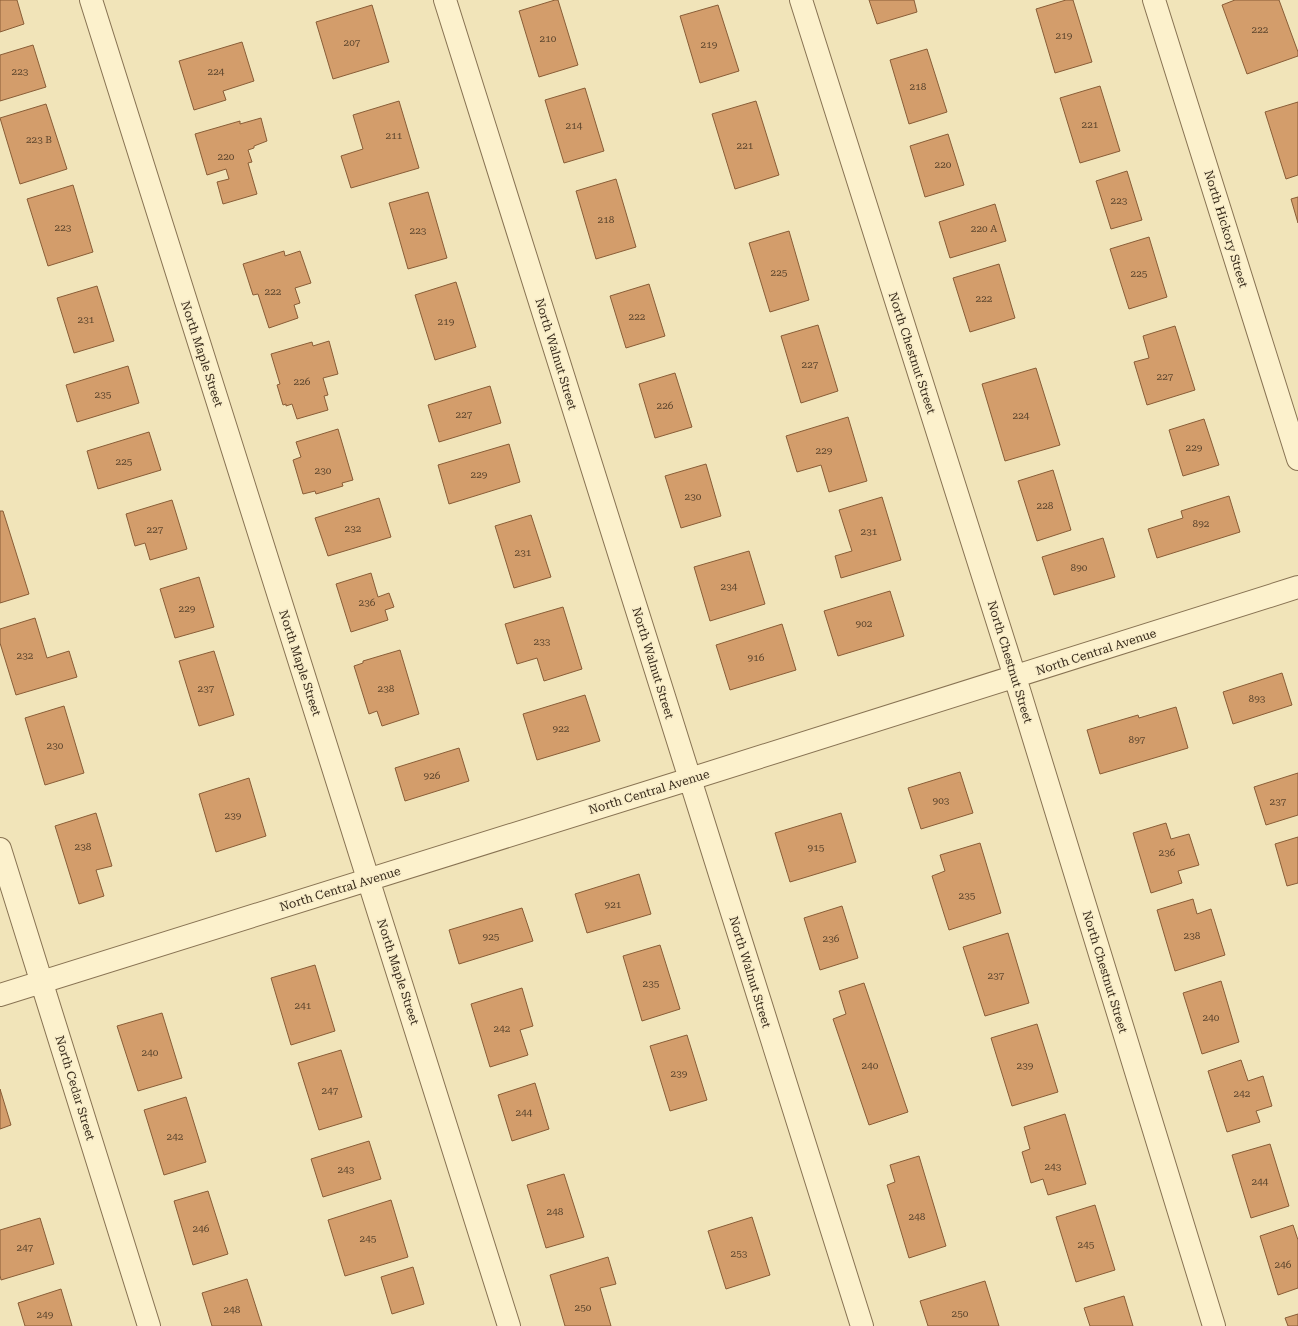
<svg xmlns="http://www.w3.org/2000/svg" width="1298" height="1326" viewBox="0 0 1298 1326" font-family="'Roboto Serif',serif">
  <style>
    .building { fill: #d39d6b; stroke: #895d37 }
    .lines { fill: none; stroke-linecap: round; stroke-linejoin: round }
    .minor-casing { stroke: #887353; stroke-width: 24 }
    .minor { stroke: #fcf1cc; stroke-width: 22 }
    .labels { text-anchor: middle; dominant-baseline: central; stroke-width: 3; stroke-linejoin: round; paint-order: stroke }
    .number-label { font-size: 10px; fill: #5d462e }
    .street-label { font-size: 12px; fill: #362919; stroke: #f8edc9 }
  </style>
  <rect width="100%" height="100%" fill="#f1e4b9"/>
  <!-- building -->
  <path class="building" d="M0 0H17L24 24 0 32Z
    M555 0H558L578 65 539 77 519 11Z
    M869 0H914L917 12 877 24Z
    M1066 0H1073L1092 62 1055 73 1036 9Z
    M1235 0H1279L1298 52V56L1247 74 1222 5Z
    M372 5 389 62 333 79 316 22Z
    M718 5 739 71 700 83 680 16Z
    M242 42 254 81 223 91 226 100 194 110 179 61Z
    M33 45 46 87 0 101V55Z
    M927 49 947 112 909 124 890 60Z
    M1100 86 1120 151 1080 163 1060 98Z
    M585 88 604 151 564 163 545 100Z
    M399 101 419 168 351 188 341 156 363 149 353 115Z
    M756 101 779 175 735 189 712 114Z
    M1298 102V175L1286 179 1265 112Z
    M46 104 67 169 20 184 0 118Z
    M261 118 267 141 254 146V148L248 150 252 162 248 163 257 194 223 204 217 182 229 179 226 169 207 175 195 134 240 121V124Z
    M948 134 964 185 925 197 910 146Z
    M1127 171 1142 220 1111 229 1096 181Z
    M616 179 636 247 596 259 576 191Z
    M73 185 93 252 48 266 27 199Z
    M428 192 447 258 408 269 389 203Z
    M1298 197V223L1291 199Z
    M995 204 1006 241 950 258 939 222Z
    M789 231 809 300 770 312 749 243Z
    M1149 237 1167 297 1129 309 1110 249Z
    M284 251 285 256 300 251 311 283 295 288 300 303 294 305 298 318 269 328 258 294 253 295 243 264Z
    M999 264 1015 318 970 332 953 278Z
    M456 282 476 347 435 360 415 295Z
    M649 284 665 336 626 348 610 296Z
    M97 286 114 341 74 353 57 298Z
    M818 325 838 391 801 403 781 336Z
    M1175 326 1195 390 1147 405 1134 362 1149 358 1143 336Z
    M329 341 338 374 323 378 328 395 324 396 328 410 297 419 292 404 286 406V404L283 405 277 385 280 384 271 354 312 342 313 346Z
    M128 366 139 403 77 422 66 385Z
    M1036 368 1060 445 1005 461 982 384Z
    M675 373 692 427 655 438 639 384Z
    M490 386 501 423 439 442 428 405Z
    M848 417 867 481 829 492 821 465 797 472 786 436Z
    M1204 419 1219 465 1183 476 1169 430Z
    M338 429 353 480 342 483 343 486 316 494 315 491 303 494 293 460 301 457 296 442Z
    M149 432 161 470 98 489 87 451Z
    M509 444 520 482 449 504 438 465Z
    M706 464 721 516 681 528 665 476Z
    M1053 470 1071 530 1037 541 1018 481Z
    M1229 496 1240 532 1157 558 1148 529 1183 518 1181 511Z
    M882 497 901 560 841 578 835 556 852 551 839 510Z
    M379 498 391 537 328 556 315 518Z
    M172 500 187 549 150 560 145 543 135 546 126 514Z
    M0 511H3L29 594 0 603Z
    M531 515 551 577 514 588 495 526Z
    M1103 538 1115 577 1054 595 1042 557Z
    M749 551 765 604 710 621 694 567Z
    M371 573 378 597 389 593 394 607 385 610 388 620 351 632 336 584Z
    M199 577 214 627 175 638 160 589Z
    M890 591 904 636 838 656 824 611Z
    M563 607 582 669 544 681 537 658 517 664 505 624Z
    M35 618 47 658 69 651 77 677 16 695 0 643V629Z
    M782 624 796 670 730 690 716 645Z
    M400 650 419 714 382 726 377 711 369 714 354 666 363 663V661Z
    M214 651 234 715 199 726 179 661Z
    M1282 673 1292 705 1233 724 1223 692Z
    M585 695 600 741 537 760 523 714Z
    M64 706 84 773 45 785 25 718Z
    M1176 707 1188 748 1100 774 1087 730 1138 715 1139 718Z
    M459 748 469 781 405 801 395 768Z
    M960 772 973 813 921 829 908 788Z
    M1298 773V815L1266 825 1254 787Z
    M249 778 266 836 216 852 199 794Z
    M96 813 112 866 96 870 104 896 79 904 55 826Z
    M841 813 856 862 790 882 775 833Z
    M1166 823 1171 839 1189 834 1199 865 1178 871 1182 883 1151 893 1133 833Z
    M1298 837V883L1287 886 1275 844Z
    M980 843 1001 913 949 930 932 876 945 871 940 855Z
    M639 874 651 914 587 933 575 894Z
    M1193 899 1197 914 1211 909 1225 955 1175 971 1157 910Z
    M842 906 858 958 820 970 804 918Z
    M522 908 533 941 459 964 449 930Z
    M1008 933 1029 1003 985 1016 963 947Z
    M660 945 680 1009 642 1021 623 956Z
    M315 965 335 1031 291 1045 271 978Z
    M1221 981 1239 1042 1202 1054 1183 993Z
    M864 983 908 1112 869 1125 833 1019 846 1014 839 991Z
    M522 988 533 1026 520 1030 528 1055 490 1067 471 1004Z
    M162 1013 182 1078 138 1091 117 1026Z
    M1037 1024 1058 1092 1012 1106 991 1038Z
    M687 1035 707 1100 670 1111 650 1046Z
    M341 1050 362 1117 319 1130 298 1063Z
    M1241 1060 1248 1081 1263 1076 1272 1106 1256 1111 1260 1122 1227 1132 1208 1071Z
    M535 1083 549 1129 512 1141 498 1095Z
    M0 1089 11 1125 0 1129Z
    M186 1097 206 1162 164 1175 144 1110Z
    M1065 1114 1086 1184 1048 1195 1043 1179 1031 1183 1022 1152 1030 1149 1024 1127Z
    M369 1141 381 1179 323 1197 311 1159Z
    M1270 1144 1289 1206 1251 1218 1232 1155Z
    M919 1156 946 1246 909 1258 887 1185 895 1182 890 1165Z
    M564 1174 584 1237 546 1248 527 1185Z
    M208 1191 228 1254 193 1265 174 1201Z
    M391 1200 408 1257 345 1276 328 1220Z
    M1095 1205 1115 1270 1076 1282 1056 1217Z
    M752 1217 770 1275 726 1289 708 1231Z
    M40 1218 54 1264 1 1280 0 1275V1230Z
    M1293 1225 1298 1240V1288L1278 1295 1260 1236Z
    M608 1257 616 1284 600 1288 611 1326H565L550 1275Z
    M413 1267 424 1304 392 1314 381 1277Z
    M247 1279 262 1326H212L202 1293Z
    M985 1281 999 1326H928L920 1301Z
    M61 1289 72 1326H25L18 1303Z
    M1124 1296 1133 1326H1090L1084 1308Z
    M1298 1314V1326H1288L1285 1318Z"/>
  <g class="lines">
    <!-- minor casing -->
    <g class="minor-casing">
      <path id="minor" d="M91 0 509 1326
        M445 0 862 1326
        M801 0 1015 677 1214 1326
        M1154 0 1298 459
        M0 849 149 1326
        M0 995 690 779 1298 587"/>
    </g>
    <!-- minor -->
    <use href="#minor" class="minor"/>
  </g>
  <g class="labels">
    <!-- number labels -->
    <g class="number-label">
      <text x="1260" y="29">222</text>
      <text x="1064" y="35">219</text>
      <text x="548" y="38">210</text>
      <text x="352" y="42">207</text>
      <text x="709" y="44">219</text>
      <text x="20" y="71">223</text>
      <text x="216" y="71">224</text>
      <text x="918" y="86">218</text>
      <text x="1090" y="124">221</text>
      <text x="574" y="125">214</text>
      <text x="394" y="135">211</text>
      <text x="39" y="139">223 B</text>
      <text x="745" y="145">221</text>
      <text x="226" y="156">220</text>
      <text x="943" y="164">220</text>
      <text x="1119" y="200">223</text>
      <text x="606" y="219">218</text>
      <text x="63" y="227">223</text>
      <text x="984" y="228">220 A</text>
      <text x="418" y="230">223</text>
      <text x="779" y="272">225</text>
      <text x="1139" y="273">225</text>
      <text x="273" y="291">222</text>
      <text x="984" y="298">222</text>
      <text x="637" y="316">222</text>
      <text x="86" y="319">231</text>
      <text x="446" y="321">219</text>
      <text x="810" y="364">227</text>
      <text x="1165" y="376">227</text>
      <text x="302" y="381">226</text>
      <text x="103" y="394">235</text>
      <text x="665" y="405">226</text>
      <text x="464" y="414">227</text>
      <text x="1021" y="415">224</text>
      <text x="1194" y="447">229</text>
      <text x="824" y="450">229</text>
      <text x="124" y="461">225</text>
      <text x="323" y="470">230</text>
      <text x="479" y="474">229</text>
      <text x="693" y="496">230</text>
      <text x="1045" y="505">228</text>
      <text x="1201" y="523">892</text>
      <text x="353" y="528">232</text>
      <text x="155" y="529">227</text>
      <text x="869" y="531">231</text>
      <text x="523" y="552">231</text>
      <text x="1079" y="567">890</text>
      <text x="729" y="586">234</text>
      <text x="367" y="602">236</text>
      <text x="187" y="608">229</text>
      <text x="864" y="623">902</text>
      <text x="542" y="641">233</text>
      <text x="25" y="655">232</text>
      <text x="756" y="657">916</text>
      <text x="206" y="688">237</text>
      <text x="386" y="688">238</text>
      <text x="1257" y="698">893</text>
      <text x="561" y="728">922</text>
      <text x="1137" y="739">897</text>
      <text x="55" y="745">230</text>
      <text x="432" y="775">926</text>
      <text x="941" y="800">903</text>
      <text x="1278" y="801">237</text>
      <text x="233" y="815">239</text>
      <text x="83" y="846">238</text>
      <text x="816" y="847">915</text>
      <text x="1167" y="852">236</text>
      <text x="967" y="895">235</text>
      <text x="613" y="904">921</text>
      <text x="1192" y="935">238</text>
      <text x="491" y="936">925</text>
      <text x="831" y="938">236</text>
      <text x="996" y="975">237</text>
      <text x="651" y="983">235</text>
      <text x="303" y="1005">241</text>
      <text x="1211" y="1017">240</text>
      <text x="502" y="1028">242</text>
      <text x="150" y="1052">240</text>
      <text x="870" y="1065">240</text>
      <text x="1025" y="1065">239</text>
      <text x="679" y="1073">239</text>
      <text x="330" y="1090">247</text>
      <text x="1242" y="1093">242</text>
      <text x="524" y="1112">244</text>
      <text x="175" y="1136">242</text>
      <text x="1053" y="1166">243</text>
      <text x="346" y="1169">243</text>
      <text x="1260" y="1181">244</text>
      <text x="555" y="1211">248</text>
      <text x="917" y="1216">248</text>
      <text x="201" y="1228">246</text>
      <text x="368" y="1238">245</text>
      <text x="1086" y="1244">245</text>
      <text x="25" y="1247">247</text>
      <text x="739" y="1253">253</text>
      <text x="1283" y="1264">246</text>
      <text x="583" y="1307">250</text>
      <text x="232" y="1309">248</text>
      <text x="960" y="1313">250</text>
      <text x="45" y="1314">249</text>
    </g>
    <!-- street labels -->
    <g class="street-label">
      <text transform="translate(1226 229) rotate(73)">North Hickory Street</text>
      <text transform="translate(912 353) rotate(72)">North Chestnut Street</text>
      <text transform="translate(202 354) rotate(72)">North Maple Street</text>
      <text transform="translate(556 354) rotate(73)">North Walnut Street</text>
      <text transform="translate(1096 652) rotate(-18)">North Central Avenue</text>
      <text transform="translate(1010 662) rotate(73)">North Chestnut Street</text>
      <text transform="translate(300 663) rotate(72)">North Maple Street</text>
      <text transform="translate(653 663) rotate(73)">North Walnut Street</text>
      <text transform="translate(649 792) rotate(-17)">North Central Avenue</text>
      <text transform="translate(340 889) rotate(-17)">North Central Avenue</text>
      <text transform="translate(398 972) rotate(72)">North Maple Street</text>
      <text transform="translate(750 972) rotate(73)">North Walnut Street</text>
      <text transform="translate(1105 972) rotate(73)">North Chestnut Street</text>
      <text transform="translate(75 1088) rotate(73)">North Cedar Street</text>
    </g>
  </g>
</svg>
